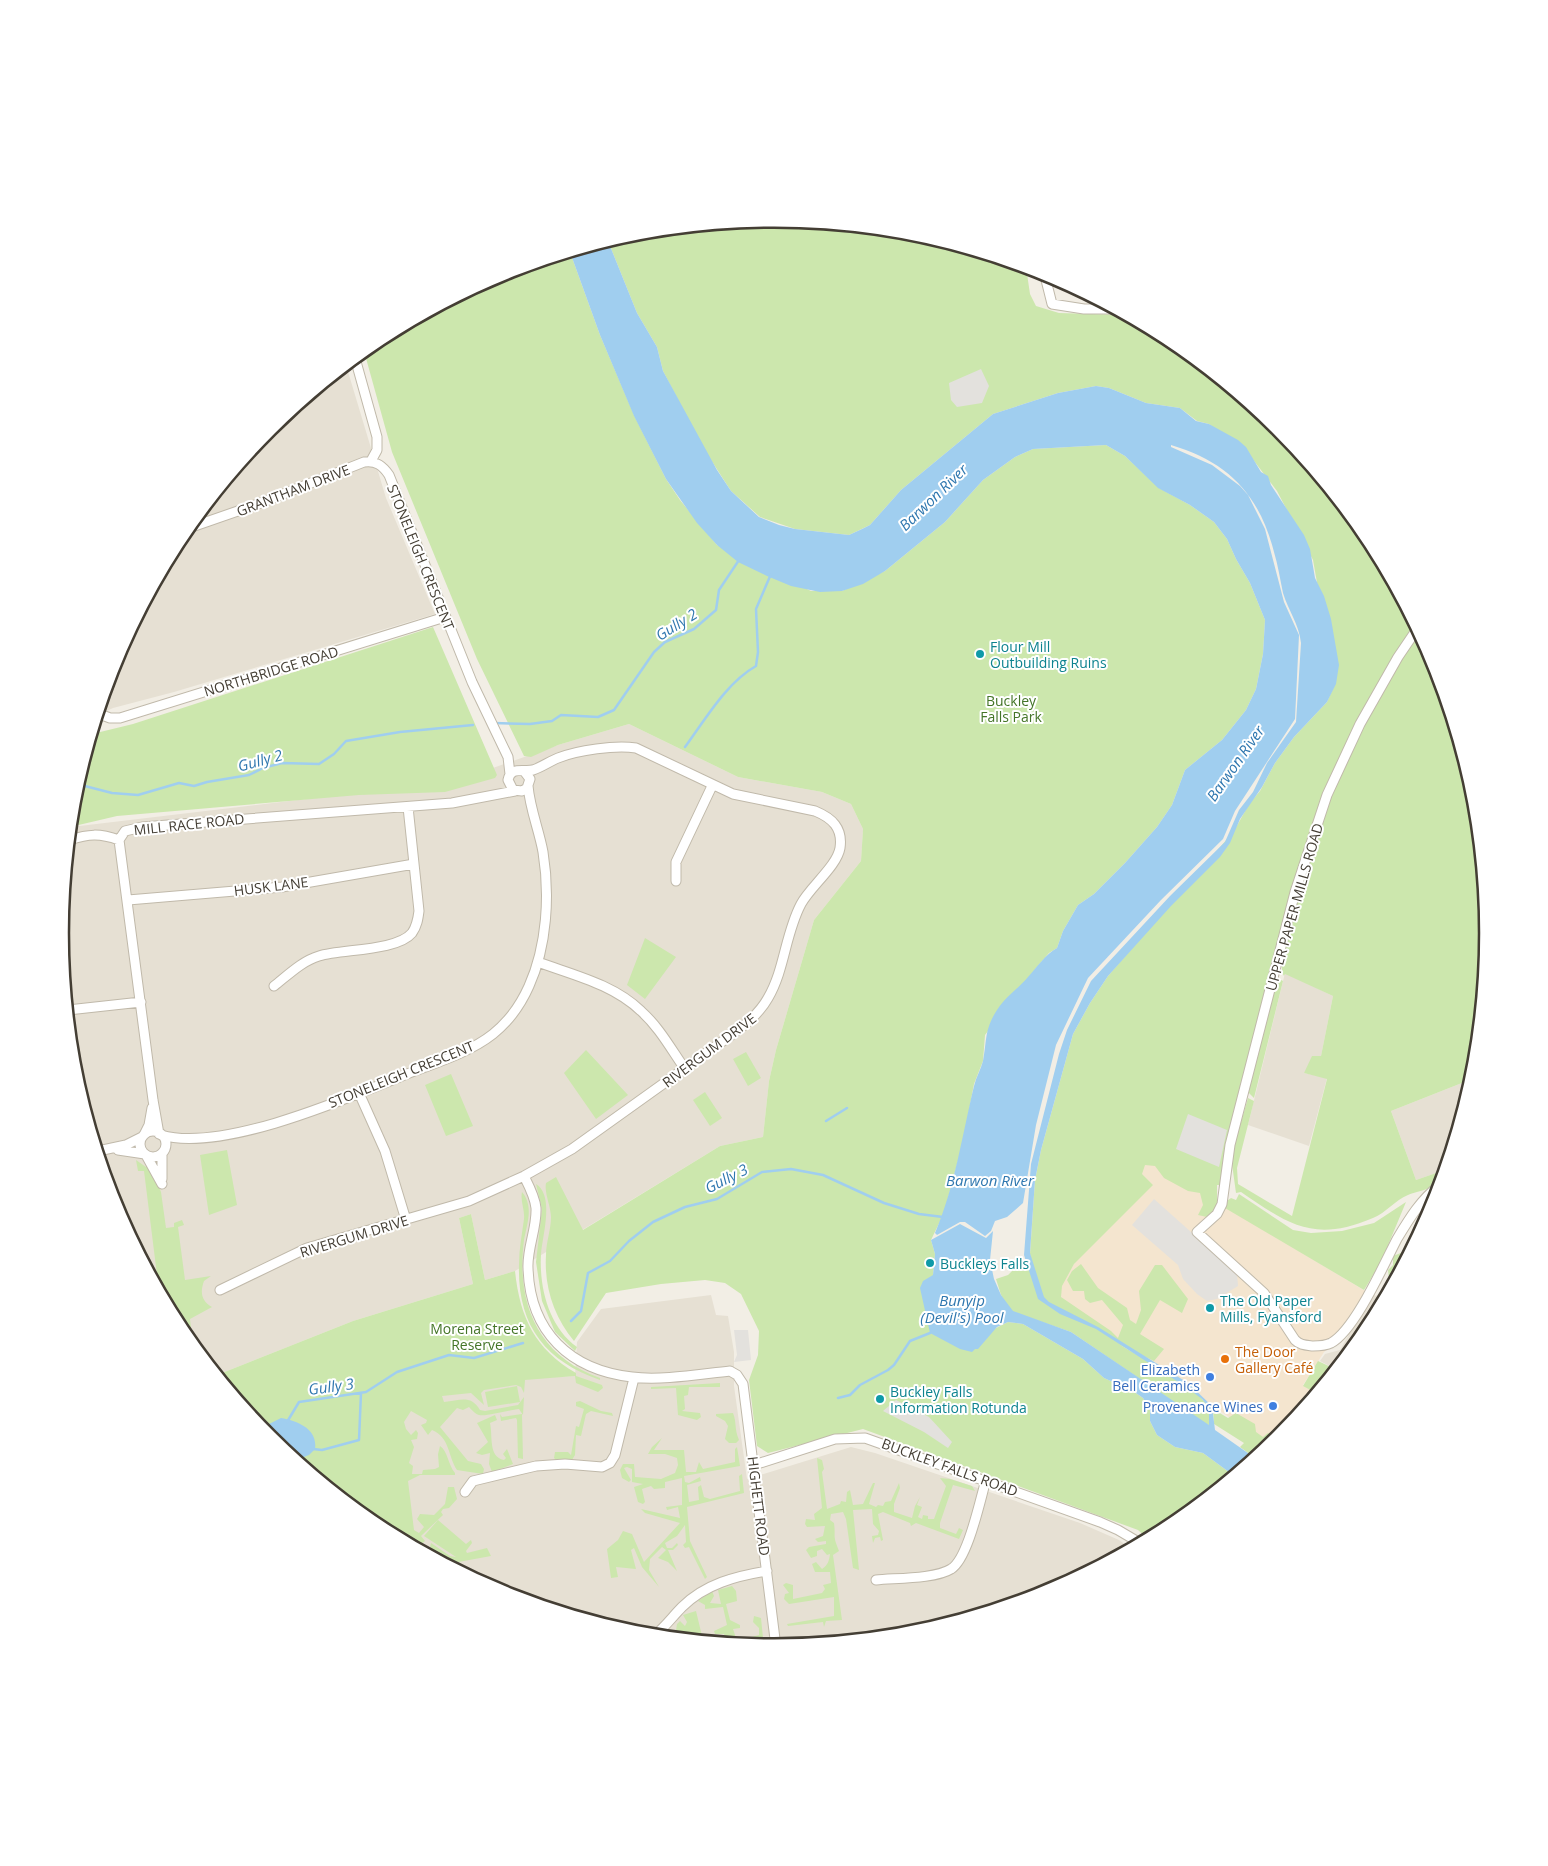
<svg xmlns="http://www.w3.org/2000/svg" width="1548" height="1866" viewBox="0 0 1548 1866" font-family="'Open Sans',sans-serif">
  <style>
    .residential { fill: #e6e0d3 }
    .commercial { fill: #f4e5cf }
    .green { fill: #cce7ad }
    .parking { fill: #e3e1dd }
    .water { fill: #a0ceef }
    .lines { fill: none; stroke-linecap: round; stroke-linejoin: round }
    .stream { stroke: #a0ceef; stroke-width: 2.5 }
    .minor-casing { stroke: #c0b9aa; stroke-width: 11 }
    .minor { stroke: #fff; stroke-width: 9 }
    .culture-dot { fill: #0f9aa8; stroke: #fff; stroke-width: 2 }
    .food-dot { fill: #e8710a; stroke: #fff; stroke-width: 2 }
    .shop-dot { fill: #3f7fe0; stroke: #fff; stroke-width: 2 }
    .labels { text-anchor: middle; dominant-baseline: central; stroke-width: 4; stroke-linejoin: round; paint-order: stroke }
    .street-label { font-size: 14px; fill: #443e34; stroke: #fff }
    .culture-label { font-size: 14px; fill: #0d838f; stroke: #fff; text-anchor: start }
    .park-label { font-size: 14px; fill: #447528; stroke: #fff }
    .food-label { font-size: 14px; fill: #c56008; stroke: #fff; text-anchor: start }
    .shop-label { font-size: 14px; fill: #366cbe; stroke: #fff; text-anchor: end }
    .water-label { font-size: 15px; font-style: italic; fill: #2f77af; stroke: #fff }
    .rim { fill: none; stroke: #443e34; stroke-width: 2.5 }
  </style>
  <rect width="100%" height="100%" fill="#f2eee5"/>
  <!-- residential -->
  <path class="residential" d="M346 365 386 498 435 614 174 692 113 708 98 715 114 660 180 536 269 428Z
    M629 724 738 777 822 792 851 804 863 829 861 861 814 920 776 1050 769 1081 763 1137 720 1146 515 1271 485 1280 471 1214 459 1218 473 1284 353 1321 217 1375 180 1329 114 1206 74 1072 60 933 71 827 456 781 558 745Z
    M1285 973 1333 996 1321 1056 1304 1073 1327 1078 1309 1146 1248 1125Z
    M1472 1079 1445 1170 1416 1180 1391 1111Z
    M1390 1286 1368 1330 1335 1369 1320 1361 1325 1354 1340 1350 1372 1294 1376 1296Z
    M711 1295 716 1315 728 1316 734 1352V1386L747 1479 851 1447 875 1453 1080 1523 1119 1540 1130 1548 1047 1593 913 1633 774 1647 634 1633 501 1593 377 1527 269 1438 348 1399 480 1387 535 1378 575 1376 577 1342 601 1309Z"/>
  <!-- commercial -->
  <path class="commercial" d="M1142 1157 1372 1295 1350 1331 1324 1352 1303 1385 1316 1393 1279 1438 1270 1445 1053 1297Z"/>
  <!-- green -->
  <path class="green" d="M774 219 914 233 1026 267 1030 294 1036 306 1059 313 1125 315 1171 339 1279 428 1368 537 1417 628 1349 746 1310 849 1220 1185H1217V1208L1207 1217 1198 1215 1203 1205 1200 1193 1188 1191 1164 1178 1155 1166 1145 1165 1142 1174 1153 1185 1074 1264 1062 1286 1061 1297 1111 1331 1118 1338 1123 1325 1102 1300 1090 1303 1085 1299 1084 1291H1073L1067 1280 1072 1271 1081 1264 1098 1288 1127 1308 1130 1320 1136 1324 1141 1310 1139 1291 1155 1265H1162L1188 1299 1182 1313 1160 1300 1140 1334 1164 1349 1154 1361 1120 1345C1142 1358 1196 1385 1208 1407 1211 1412 1209 1420 1209 1426L1071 1332 1010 1311 1001 1295 996 1279 1008 1275 1016 1267H1033L1030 1254 1035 1180 1041 1150 1073 1034 1090 1003 1108 976 1234 831 1249 804 1260 791 1275 763 1294 737 1327 702 1335 684 1313 560 1277 491 1248 453 1209 424 1197 421 1180 408 1146 403 1109 388 1096 386 1058 393 993 414 901 490 870 525 849 535 795 529 760 517 731 491 702 446 663 371 657 347 637 313 608 241 635 233Z
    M570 252 600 335 634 415 666 479 680 500 717 545 811 591H842L885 571 945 522 983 480 1015 457 1033 449 1106 445 1125 456 1159 488 1190 505 1214 522 1227 539 1236 559 1250 583 1265 620 1263 654 1256 689 1246 710 1222 740 1185 770 1172 805 1157 827 1125 863 1094 894 1078 905 1063 931 1057 948 1049 953 1036 968 985 1035 983 1061 974 1084 963 1142 944 1213 931 1240 935 1254 933 1275 981 1341 996 1328 1008 1322 1023 1324 1083 1359 1104 1378 1133 1391 1143 1398 1150 1410V1421L1157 1435 1175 1447 1203 1453 1233 1475 1170 1527 1148 1539 1138 1530 863 1429 768 1453 757 1446 749 1380 758 1355 759 1331 741 1294 725 1283 705 1280 661 1284 606 1293 574 1341C554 1317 544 1287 546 1255 546 1242 551 1230 551 1217 551 1206 544 1193 546 1183L556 1177 583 1230 720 1146 763 1137 769 1081 776 1050 814 920 861 861 863 829 851 804 822 792 738 777 629 724 558 745 531 757 524 756 477 659 392 452 364 351 378 339 501 273Z
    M433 627 497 775 495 778 445 792 359 795 117 816 70 827 74 793 92 734 133 724Z
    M1419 632 1434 660 1474 794 1488 933 1475 1065 1472 1069V1079L1391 1111 1416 1180 1439 1172C1439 1190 1420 1190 1408 1195 1395 1200 1386 1213 1373 1218 1314 1243 1289 1225 1241 1192L1236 1193 1232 1164 1233 1150 1248 1098 1254 1101 1237 1168 1238 1184 1292 1216 1327 1079 1304 1073 1312 1056H1321L1333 996 1285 974 1284 976C1268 952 1343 762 1360 731 1377 696 1398 664 1419 632Z
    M645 938 676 957 645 999 627 985Z
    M1279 979 1283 981 1254 1098 1247 1091 1277 980Z
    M586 1050 628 1095 596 1119 564 1073Z
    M746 1052 761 1078 748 1086 733 1059Z
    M451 1074 473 1126 446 1136 425 1085Z
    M705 1092 722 1118 710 1126 693 1100Z
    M227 1150 237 1205 209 1215 200 1155Z
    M136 1160 146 1167 150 1165 161 1192 166 1228 174 1227V1223L182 1220 184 1225 178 1227 185 1280 211 1276 204 1281C200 1292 201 1301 212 1307L190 1319 193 1345 180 1329 159 1291 144 1171H138Z
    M536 1184C555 1196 542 1237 541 1254 539 1288 549 1327 577 1347L575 1351 555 1332 542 1301 536 1262 542 1209Z
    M522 1192C534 1206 527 1224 524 1240 516 1304 538 1356 600 1378V1380C545 1361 517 1325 519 1264 519 1249 522 1234 524 1219 525 1210 520 1201 522 1192Z
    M1239 1194 1293 1230 1311 1233 1342 1231 1374 1223 1406 1202 1381 1262 1364 1290 1225 1208 1227 1201 1231 1198 1236 1200Z
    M471 1214 485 1280 515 1271C520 1318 535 1349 576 1373V1376L602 1385 603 1388 598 1392 576 1383 575 1376 525 1380 524 1393 521 1387 516 1385 484 1390 481 1393 484 1405 471 1393 442 1396 444 1402C460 1401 470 1394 480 1410L485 1411 518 1405 524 1397 523 1415 519 1409C510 1410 485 1417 479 1415 475 1414 472 1410 469 1407L463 1410 457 1408 440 1427 468 1461 481 1464 484 1469 483 1474 457 1470C448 1457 450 1437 432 1430L428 1435 421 1425 426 1423 427 1420 411 1411 404 1422 406 1429 411 1435 416 1430 418 1433 417 1439 411 1440 414 1447 409 1463 413 1466 412 1474H422L423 1470 435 1469 439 1467 438 1454 440 1446C448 1451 448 1465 455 1473V1475H420L408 1481 414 1530 419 1533 424 1527 417 1519 420 1514 434 1515 445 1504 448 1487H454L457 1499 449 1508 443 1509 441 1512 443 1515 421 1536 425 1541 416 1548 377 1527 363 1515 365 1516V1511L347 1502 269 1438 217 1375 353 1321 473 1284 459 1218Z
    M1411 1249 1390 1288 1388 1270 1393 1265V1256Z
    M1318 1361 1335 1369 1316 1393 1303 1386Z
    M720 1383V1387H689L688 1395 684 1396 685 1409 682 1411 700 1413 701 1417 697 1420 678 1415 676 1388 651 1389V1387Z
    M517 1386 520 1402 488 1407 485 1392Z
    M580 1401 601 1411 612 1413 613 1416 591 1411 586 1414 581 1436 576 1435 575 1455 572 1460H556L554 1458 555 1452H568L571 1455 576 1426 579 1427 584 1409 576 1406V1402Z
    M1213 1409 1228 1418 1236 1413 1255 1424 1256 1432 1263 1437 1268 1433 1278 1439 1255 1458 1240 1447 1244 1443 1214 1424Z
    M733 1413C737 1423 734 1428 739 1440L736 1443H729L725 1439 728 1426 725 1421 716 1416V1414Z
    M500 1414 502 1417 522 1414 523 1459 518 1458 517 1420 516 1418 501 1421Z
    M495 1415 497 1420 490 1423C493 1436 488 1457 504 1460L506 1458 503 1454 507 1449 513 1464 492 1472 489 1464 490 1453 482 1455 476 1453 488 1442 477 1423Z
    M662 1438 654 1450H684L686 1472H696L699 1462 703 1469 735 1462V1449L737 1447 740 1466 684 1476 685 1482 689 1483 700 1477 701 1481 687 1485 689 1502 699 1500 698 1487 701 1485 704 1497 710 1499 740 1491 739 1476 742 1474 744 1493 687 1507 690 1541 707 1577 705 1579 689 1547 685 1548 683 1545 686 1542 685 1525 677 1536 665 1543 667 1548H672L677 1543 678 1545 673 1550H668L677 1571 668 1562 658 1558 666 1550 662 1547 650 1559 649 1570 659 1587 642 1567 634 1548 631 1550 636 1569 616 1567 618 1577 611 1578 607 1549 618 1540 623 1531 632 1534 644 1562 680 1523 645 1513 641 1509 680 1518 678 1507 667 1510 666 1507 682 1505V1478L665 1482V1488L654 1489 651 1486 642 1489 645 1502 643 1504 638 1502 634 1487 643 1484 632 1482V1469L627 1467 624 1468 631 1480 629 1482 622 1478 620 1470 623 1464H634L635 1477 661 1479 675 1473 678 1465 677 1458 665 1454H648L652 1447Z
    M817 1458 822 1460 824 1469 822 1472 827 1509 840 1504 841 1501 846 1502 847 1492 850 1490 853 1505 863 1504 873 1483H875L869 1504 876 1507 878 1505 883 1506 885 1502 891 1501 899 1483 900 1488 894 1504V1512L912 1518 915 1506 920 1497 917 1505 922 1507 918 1517 922 1519 923 1515 928 1516V1519H934L946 1486 940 1478 950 1479 972 1486 975 1491 953 1485 940 1523V1528L956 1534 959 1528 963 1530 959 1539 916 1523 911 1526 910 1523 883 1512 878 1514 883 1540 881 1541 880 1537 875 1538 873 1543 872 1536 878 1535 879 1531 873 1524 872 1509 853 1510 859 1570 853 1568 846 1519 843 1512 831 1514 830 1520 834 1523C836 1538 832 1534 839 1551L833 1555 842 1620 826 1621 824 1627 823 1622 788 1626 787 1624 834 1616V1597L789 1604 784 1599 785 1594 789 1593 783 1585 786 1583 793 1585V1599L822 1593 825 1589 823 1585 831 1583 830 1572H815L812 1564 816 1562 822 1569C828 1565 829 1561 830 1554L827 1555 822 1549 817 1551V1556L811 1558 806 1550 809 1547 826 1544V1541L818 1542 815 1539 823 1536 825 1526 807 1527 805 1524 806 1519 815 1520 814 1514 822 1508Z
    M438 1520 466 1544 471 1540 472 1543 466 1551 467 1553 487 1548 491 1556 453 1563V1567L437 1558 442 1557 430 1547 431 1543 450 1556 456 1557 424 1536Z
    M732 1586 736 1591 737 1601 726 1604 730 1620 740 1625V1628L733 1629 737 1641 759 1635V1628L753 1622 754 1616 761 1618 763 1638 742 1644 716 1641 725 1638 724 1634H715L714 1631 727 1625 723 1607 705 1609V1605L698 1601 712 1591 714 1596 710 1603 721 1604 718 1590Z
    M696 1611 703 1640 691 1637H675L677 1624 680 1621 685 1626 687 1622 683 1615Z"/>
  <!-- parking -->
  <path class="parking" d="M981 369 989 386 982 403 957 407 951 400 949 383Z
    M1188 1114 1227 1130 1219 1167 1176 1149Z
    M1154 1199 1237 1273 1238 1286 1217 1299 1207 1301 1197 1294 1183 1279 1178 1265 1132 1225Z
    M734 1330H748L751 1360 734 1362 737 1355Z
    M896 1400 929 1417 952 1442 948 1448 924 1432 883 1411Z"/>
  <!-- water -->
  <path class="water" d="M608 241 637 313 657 347 663 371 717 470 731 491 759 517 779 525 795 529 849 535 862 529 870 525 901 490 993 414 1058 393 1096 386 1109 388 1146 403 1180 408 1196 421 1209 424 1238 440 1246 447 1261 472 1268 476 1271 485 1304 535 1310 549 1315 578 1324 596 1331 619 1339 665 1336 684 1327 702 1294 737 1275 763 1262 787 1240 819 1230 843 1220 857 1171 906 1108 976 1090 1003 1073 1034 1041 1150 1035 1180 1030 1253 1044 1297 1049 1302 1098 1327 1188 1383 1212 1406 1215 1430 1255 1458 1233 1475 1203 1453 1175 1447 1157 1435 1150 1421V1410L1143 1398 1133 1391 1104 1378 1083 1359 1023 1324 1008 1322 997 1327 978 1349H975L972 1352 960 1349 930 1333 920 1288 923 1281 933 1275 935 1254 931 1240 960 1224 986 1238 993 1231 990 1260 994 1279 1001 1295 1013 1311 1071 1332 1209 1425V1408L1202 1399 1186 1387 1096 1329 1060 1314 1038 1299 1024 1255 1031 1164 1059 1054 1067 1030 1091 981 1170 896 1225 842 1239 810 1253 792 1267 763 1296 722 1301 643C1299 624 1288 610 1283 593 1280 579 1278 565 1274 552 1259 494 1228 462 1171 445V447L1212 465 1240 486 1248 495 1265 529 1284 602 1299 635 1295 719 1235 811 1223 839 1161 900 1088 978 1056 1045 1036 1125 1023 1203 1007 1217 995 1221 991 1231 985 1236 965 1222H960L937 1235 935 1233C955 1186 962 1136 974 1086 976 1077 981 1069 983 1061 987 1041 984 1030 997 1010 1007 995 1017 990 1028 977 1037 967 1045 955 1057 948L1063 931 1078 905 1094 894 1125 863 1157 827 1172 805 1185 770 1222 740 1246 710 1256 689 1263 654 1265 620 1250 583 1236 559 1227 539 1214 522 1190 505 1158 488 1125 456 1106 445 1033 449 1015 457 983 480 945 522 885 571 863 584 842 591 820 592 791 586 767 576 738 562 717 545 697 523 666 479 634 416 600 335 570 252Z
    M281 1418C298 1421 318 1429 315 1449L309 1455 296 1460 263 1431 267 1425Z"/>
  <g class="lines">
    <!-- stream -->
    <path class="stream" d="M494 723 530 724 552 721 561 715 598 717 614 710 654 652 665 642 694 629 716 610 719 590 739 560
      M685 747C705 720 726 683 756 666L758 652 756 609 771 574
      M77 784 112 793 138 795 179 783 194 786 207 782 249 775 263 768 282 763 319 764 334 754 346 741 400 732 473 725
      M826 1121 847 1108
      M571 1321 581 1311 588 1273 610 1261 629 1241 653 1222 685 1207 717 1199 762 1172 791 1169 823 1175 884 1203 919 1214 943 1217
      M838 1398 850 1395 860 1385 888 1370 894 1365 910 1341 930 1333
      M287 1422 299 1402 366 1392 397 1372 449 1355 474 1358 523 1343
      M313 1449 322 1450 359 1440 361 1393"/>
    <!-- minor casing -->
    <g class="minor-casing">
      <path id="minor" d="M1044 272 1052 304 1084 309H1114
        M355 358 377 437V450L371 461
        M186 529 258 504 364 462C376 460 383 466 389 475L472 682 508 757 510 774
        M1417 629 1398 657 1360 724 1327 795 1295 892 1230 1145 1222 1204 1217 1214 1197 1232 1264 1293 1295 1340C1300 1345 1305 1345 1313 1346 1319 1346 1325 1346 1331 1343 1355 1330 1384 1264 1397 1239 1409 1219 1421 1199 1440 1185
        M99 710 102 715 110 718H120L445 617
        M69 840C89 834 99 833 119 840
        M676 881V862L712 786
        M128 900 282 887 414 864
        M538 962C573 975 613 984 641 1011 659 1027 671 1049 685 1069
        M274 986C288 975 302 961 319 956 342 949 397 951 412 933 417 926 418 919 419 911L408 807
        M68 1010 141 1002
        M359 1093 385 1151 406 1220
        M140 1144a13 13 0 1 1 26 0a13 13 0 1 1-26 0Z
        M159 1134 153 1100 119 840 125 831 142 827 452 803 515 791
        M144 1135 149 1125 152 1108
        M161 1135C222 1153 348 1098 407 1074 435 1063 469 1053 493 1034 508 1022 521 1004 529 986 547 946 550 895 543 852 539 830 530 809 528 786
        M118 1150 145 1154
        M98 1151 126 1145 142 1137
        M146 1155 162 1184
        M524 1176C529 1186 535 1197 536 1208 537 1228 527 1248 528 1268 530 1332 570 1370 632 1377 660 1381 701 1374 730 1371L737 1375 743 1384 776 1647
        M162 1179V1153
        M220 1290 307 1248 469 1201 524 1176 572 1149 730 1036C745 1025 759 1014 768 998 785 969 785 934 801 904 810 887 837 866 840 848 843 828 832 818 815 811L733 794 636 748C615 745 578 750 558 758 550 761 542 767 533 770 523 772 511 766 508 780L513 790 522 791 527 788 530 779 524 771
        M754 1465 835 1439 865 1438 1100 1522 1118 1530 1140 1543
        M473 1481 536 1466 565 1464 602 1467 610 1463 615 1455 634 1378
        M465 1492 473 1481
        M876 1580C895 1578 935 1579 951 1569 968 1559 980 1500 986 1480
        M655 1635C665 1627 673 1616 682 1607 705 1584 736 1576 767 1571"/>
    </g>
    <!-- minor -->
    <use href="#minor" class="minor"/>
  </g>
  <!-- markers -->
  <g class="culture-dot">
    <circle cx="980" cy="654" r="5"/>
    <circle cx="930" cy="1263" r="5"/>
    <circle cx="1210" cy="1308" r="5"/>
    <circle cx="880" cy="1399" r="5"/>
  </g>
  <circle class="food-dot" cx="1225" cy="1359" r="5"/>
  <g class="shop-dot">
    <circle cx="1210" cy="1377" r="5"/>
    <circle cx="1273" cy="1406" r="5"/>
  </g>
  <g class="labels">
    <!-- street labels -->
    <g class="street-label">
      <text transform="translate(293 490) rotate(-21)">GRANTHAM DRIVE</text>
      <text transform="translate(421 557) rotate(68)">STONELEIGH CRESCENT</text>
      <text transform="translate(271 671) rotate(-17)">NORTHBRIDGE ROAD</text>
      <text transform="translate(189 824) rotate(-6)">MILL RACE ROAD</text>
      <text transform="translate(271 886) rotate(-7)">HUSK LANE</text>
      <text transform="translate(1294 907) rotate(-74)">UPPER PAPER MILLS ROAD</text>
      <text transform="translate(709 1050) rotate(-37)">RIVERGUM DRIVE</text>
      <text transform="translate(401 1074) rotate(-22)">STONELEIGH CRESCENT</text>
      <text transform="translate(354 1236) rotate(-17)">RIVERGUM DRIVE</text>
      <text transform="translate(950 1467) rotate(20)">BUCKLEY FALLS ROAD</text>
      <text transform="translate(759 1506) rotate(83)">HIGHETT ROAD</text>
    </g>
    <!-- culture labels -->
    <g class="culture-label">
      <text x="990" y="646">Flour Mill<tspan x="990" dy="16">Outbuilding Ruins</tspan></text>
      <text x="940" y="1263">Buckleys Falls</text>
      <text x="1220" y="1300">The Old Paper<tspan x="1220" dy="16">Mills, Fyansford</tspan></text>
      <text x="890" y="1391">Buckley Falls<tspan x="890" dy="16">Information Rotunda</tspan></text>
    </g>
    <!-- park labels -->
    <g class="park-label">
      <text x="1011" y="700">Buckley<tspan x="1011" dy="16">Falls Park</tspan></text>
      <text x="477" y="1328">Morena Street<tspan x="477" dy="16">Reserve</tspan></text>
    </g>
    <!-- food labels -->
    <g class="food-label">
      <text x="1235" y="1351">The Door<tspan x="1235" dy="16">Gallery Café</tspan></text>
    </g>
    <!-- shop labels -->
    <g class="shop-label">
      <text x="1200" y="1369">Elizabeth<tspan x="1200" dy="16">Bell Ceramics</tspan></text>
      <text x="1263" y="1406">Provenance Wines</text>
    </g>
    <!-- water labels -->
    <g class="water-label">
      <text transform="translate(933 497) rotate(-44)">Barwon River</text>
      <text transform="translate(676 624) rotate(-32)">Gully 2</text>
      <text transform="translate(260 760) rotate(-15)">Gully 2</text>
      <text transform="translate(1235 763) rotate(-55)">Barwon River</text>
      <text transform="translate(726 1178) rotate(-27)">Gully 3</text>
      <text x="990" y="1180">Barwon River</text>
      <text x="962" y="1300">Bunyip<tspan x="962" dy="17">(Devil's) Pool</tspan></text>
      <text transform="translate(331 1386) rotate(-8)">Gully 3</text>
    </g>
  </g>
  <!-- crop -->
  <path d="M0 0H1548V1866H0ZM69 933a705 705 0 1 1 1410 0a705 705 0 1 1-1410 0Z" fill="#fff" fill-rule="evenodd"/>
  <path class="rim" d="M69 933a705 705 0 1 1 1410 0a705 705 0 1 1-1410 0Z"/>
</svg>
